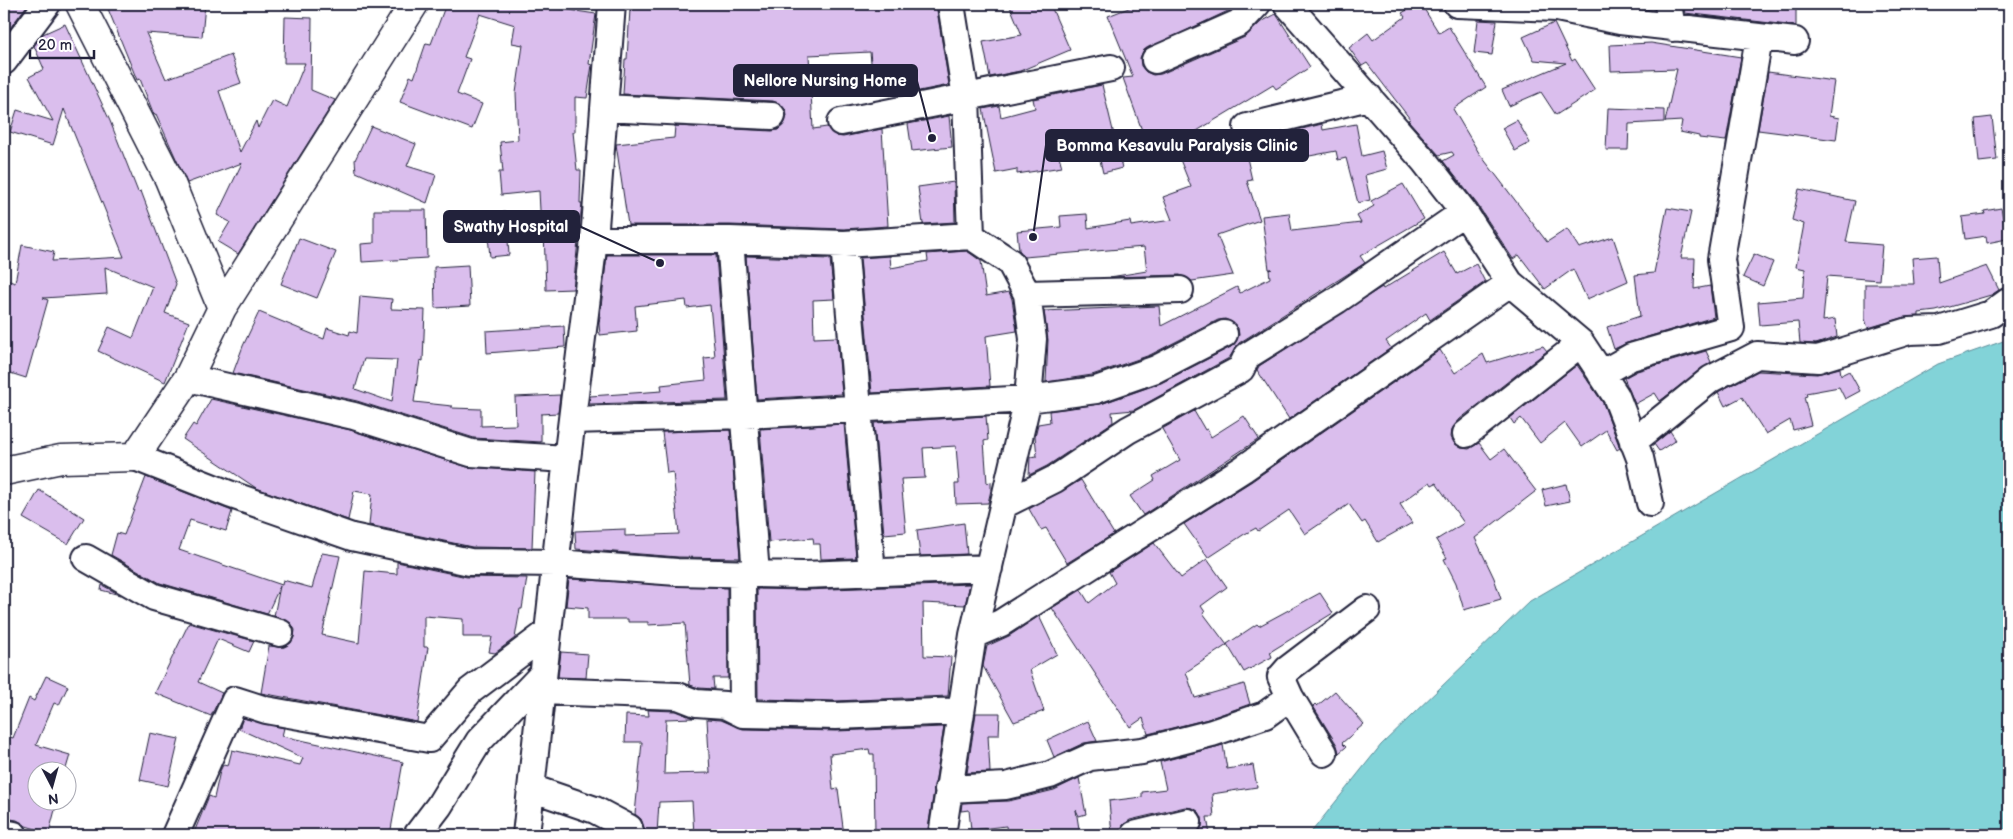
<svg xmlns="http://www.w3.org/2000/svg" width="2013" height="839" viewBox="0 0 2013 839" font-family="'Balsamiq Sans',sans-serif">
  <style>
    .water { fill: #82d3d8; stroke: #5c8c99 }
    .building { fill: #dabeed; stroke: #22223b; fill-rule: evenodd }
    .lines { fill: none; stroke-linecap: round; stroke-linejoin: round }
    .minor-casing { stroke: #22223b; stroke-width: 30 }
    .tertiary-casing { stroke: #22223b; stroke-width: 31 }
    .minor { stroke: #fff; stroke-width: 26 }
    .tertiary { stroke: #fff; stroke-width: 28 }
    .leader { fill: none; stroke: #22223b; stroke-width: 2 }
    .callout-dot { fill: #22223b; stroke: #fff; stroke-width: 2 }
    .callout { fill: #22223b; stroke: #22223b; stroke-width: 2 }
    .callout-label { font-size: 16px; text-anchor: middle; font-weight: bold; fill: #fff }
  </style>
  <rect width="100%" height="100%" fill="#fff"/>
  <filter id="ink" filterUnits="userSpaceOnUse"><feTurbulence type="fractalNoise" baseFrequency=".02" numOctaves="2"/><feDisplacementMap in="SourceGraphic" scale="10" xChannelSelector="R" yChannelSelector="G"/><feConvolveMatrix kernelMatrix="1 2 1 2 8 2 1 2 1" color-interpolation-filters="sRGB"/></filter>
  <g filter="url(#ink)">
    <!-- water -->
    <path class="water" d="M2009 339V835H1309L1381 745 1530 601 1938 364Z"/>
    <!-- building -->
    <path class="building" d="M4 4H28L4 36Z
      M106 4H205L202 37 146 33 166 79 231 55 241 83 219 91 240 152 256 121 258 128 272 100 287 107 305 63H284L285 17 312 18 311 90 335 100 238 254 218 242 230 222 217 215 242 163 187 183 156 114 154 115 140 79 137 80Z
      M446 4H529L596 14 589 64 592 65 587 98 575 97V132H573L577 170H581L580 203H582L573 289 546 290 544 229H541L539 191 501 195 499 172H503L500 142 518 140 516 93 523 45 512 43 515 25 480 14 464 57 470 59 457 94 482 104 472 129 400 102 410 76 414 78 426 43 431 44Z
      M633 4 704 6V4H936L949 85 904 94 901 79 873 82 870 52 809 55 813 129 827 127 836 136 843 137 882 129 888 226 844 229 730 225H628L616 144 674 138 675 126 772 131 778 130 784 124 787 116 786 110 780 104 773 101 623 94 625 59H627L630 9 633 10Z
      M1009 4H1050L1070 50 1020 71 990 77 983 42 1022 35Z
      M1139 4H1237L1230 10 1143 51 1140 58 1141 66 1146 72 1153 75 1161 74 1245 37 1261 22 1276 14 1310 67 1276 89 1273 85 1152 158 1123 78 1133 77 1108 16Z
      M1417 4H1421L1439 33 1449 27 1486 87 1453 109 1479 153 1547 242 1567 229 1579 248 1613 237 1628 281 1587 299 1573 269 1545 289 1519 255 1513 259 1477 204 1443 161 1454 155 1452 152 1439 155 1408 120 1410 119 1367 63 1362 66 1349 48 1368 33 1373 40 1405 17 1402 13Z
      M1683 4H1796V26L1685 13Z
      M1478 20 1497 21 1492 55 1474 53Z
      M1554 23 1572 61 1575 59 1595 90 1556 115 1541 92 1509 106 1502 90 1566 63 1534 60 1523 37Z
      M65 24 110 121 138 192 141 191 176 284 165 313 189 322 165 382 98 351 109 327 133 338 153 287 105 267 107 294 43 298 48 300 26 378 4 371V279L15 283 22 245 54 252 52 261 124 257 64 109 53 145 10 132 17 110 53 121 29 77 44 69 34 46 43 34Z
      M1651 43 1741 57 1726 141 1699 138V136L1680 132 1682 121 1665 122 1677 69 1611 71 1610 45Z
      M1768 72 1834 81 1829 116 1839 118 1836 140 1758 130Z
      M1102 85 1122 168 1103 173 1097 147 1059 156 1062 167 1017 174V169L996 173 983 109 999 106 1001 117 1035 108 1033 99Z
      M1608 108 1664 110V122L1629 124 1628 150H1606Z
      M949 116 952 147 912 151 908 124Z
      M1992 117 1997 160 1979 162 1975 119Z
      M1517 120 1530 143 1515 151 1502 128Z
      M1322 124 1323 130 1356 124 1362 156 1382 151 1387 169 1365 175 1370 200 1358 203 1346 158 1338 160 1336 151 1299 158 1294 131Z
      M371 126 416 144 407 166 436 175 427 203 356 172 355 160Z
      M1291 132 1292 136 1245 149 1252 180 1247 181 1260 220 1217 235 1233 275 1192 281 1180 275 1110 277 1147 271 1144 247 1024 257 1019 250 1017 231 1061 227 1060 216 1087 214 1088 228 1130 221 1131 226 1172 220 1163 197 1191 187 1177 152 1235 136 1242 141 1250 142Z
      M954 182 955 222 923 224 918 187Z
      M1403 184 1424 219 1360 256 1365 263 1239 343 1229 358 1134 410 1112 412 1113 422 1047 466 1029 475 1030 457 1037 456 1035 436 1038 424 1050 422 1049 411 1101 404 1161 383 1231 347 1236 342 1239 335 1238 328 1232 322 1225 319 1218 320 1150 355 1092 375 1046 382 1048 340 1044 311 1159 306 1161 326 1237 287 1240 293 1270 278 1269 270 1272 269H1269L1262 216 1289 213 1292 231 1361 223 1357 216 1374 206 1371 201Z
      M1799 189 1855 201 1846 242 1882 245 1879 280 1827 276 1823 321 1835 319 1837 337 1816 344 1800 343 1798 322 1760 325 1758 302 1803 298 1805 269 1796 267 1804 224 1792 220Z
      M1667 208 1691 212 1681 258H1695L1694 289 1710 286 1714 317 1627 343 1614 349 1607 327 1640 316 1635 275 1654 273Z
      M2001 208 2007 239 1987 243 1986 236 1965 239 1962 217 1985 214 1984 211Z
      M374 210H426L427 258 362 262 361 244 374 243Z
      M506 212 509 255 490 257 486 214Z
      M299 238 336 252 317 298 281 284Z
      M967 251 981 261 986 296 1009 292 1012 299 1017 331 986 336 990 386 872 393 860 258 890 256 891 268 928 261 927 254Z
      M1444 252 1457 274 1476 264 1485 282 1430 320 1426 313 1386 341 1391 348 1289 419 1257 370 1259 366 1382 287 1383 289Z
      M1754 254 1773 262 1763 286 1743 277Z
      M607 255H716L727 400 589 404 590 396 662 391 661 385 706 380 704 358 715 357 710 305 687 308 686 300 635 306 637 331 600 335 599 324Z
      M746 256 830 259 834 299 813 300 814 338 837 337 842 394 757 399Z
      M1937 256 1939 283 1987 266 1999 290 1991 295 1936 311 1919 313V316L1905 317 1868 328 1865 319V284H1914L1912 258Z
      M468 265 470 306 435 308 434 267Z
      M360 296 392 299 391 309 425 310 423 361 420 360 414 402 452 406V408L481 409V426L516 425 515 397 560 395 558 413 541 414V442L474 438 357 401 233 373 243 346 259 312 324 339 327 328 349 335 350 331 357 333ZM364 359 397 360 392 402 355 389Z
      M564 326 565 347 487 353 486 331Z
      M1543 346 1547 351 1460 419 1452 429 1451 437 1454 443 1461 448 1469 449 1479 443 1491 459 1504 449 1536 491 1475 538 1494 578 1501 599 1464 610 1456 583 1444 559 1447 558 1436 540 1464 523 1436 483 1432 485 1430 482 1400 504 1412 523 1378 542 1365 521 1362 523 1349 504 1305 534 1289 510 1258 531 1256 528 1243 535 1208 558 1184 524 1252 481 1440 350 1455 373 1483 354 1487 363Z
      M1706 351 1711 362 1660 401 1655 393 1635 404 1624 378 1637 371Z
      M1577 365 1603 403 1620 448 1617 450 1606 430 1582 447 1565 423 1540 443 1521 418 1514 424 1510 418Z
      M1840 368 1841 375 1849 371 1860 391 1845 399 1839 387 1806 393 1807 396 1804 397 1811 425 1793 430 1790 420 1766 434 1742 397 1725 406 1718 392 1758 371 1817 374Z
      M211 399 350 430 467 467 535 472 532 548 472 547 369 525 372 494 354 491 348 520 256 488 183 439 193 424 196 426Z
      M1194 411 1205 430 1207 429 1211 437 1244 416 1259 439 1143 515 1130 496 1155 480 1153 476 1180 460 1162 429Z
      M986 416 988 440 984 441 987 483 991 482V490L988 503 956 504 955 484H959L956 446 923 448 925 478 901 479 906 532 884 534 874 423Z
      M844 424 856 558 821 559 820 544H814L813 538 769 542 760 429Z
      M730 430 740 558 678 557 576 549 575 531 625 529V536L679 534 673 472 667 473 662 432Z
      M1670 431 1676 440 1659 451 1654 444Z
      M146 477 232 511 226 531 190 520 179 550 282 585 283 580 312 588 322 553 340 556 322 635 359 643 365 571 397 574V562L467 577 527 578 522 609H520L515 638 495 653 489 652 492 637H463V619L424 616V647H428L417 722 261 693 269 646 284 647 291 643 294 637 295 630 291 623 274 616 280 586 267 614 160 583 111 555 117 533 124 535Z
      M1081 480 1114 534 1067 563 1046 528 1041 530 1029 509Z
      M1566 484 1570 501 1546 506 1542 490Z
      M39 490 84 518 68 544 23 518Z
      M964 523 967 554 920 556 917 530Z
      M1154 543 1181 578 1207 559 1227 587 1201 606 1205 612 1203 613 1227 645 1186 672 1195 698 1244 684 1250 704 1208 719 1148 734 1143 718 1130 727 1052 608 1081 590 1089 603 1115 583 1109 572Z
      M569 579 727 588 728 678H713L714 689 699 688 690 685 685 623 648 625V622H628V619H588V608L566 606Z
      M970 584 965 605 923 603 924 656 951 657 948 696 836 701 758 699 757 589 804 590Z
      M102 585 120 595 101 590Z
      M1320 593 1333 613 1270 652 1272 657 1244 672 1227 644 1257 624 1259 626Z
      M1039 616 1057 654 1030 670 1044 711 1014 722 983 666 987 646 1009 636Z
      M189 623 254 641 249 652 218 639 198 682 222 693 211 716 155 693Z
      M561 652 588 654 586 678 558 677Z
      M46 676 68 686 59 705 54 703 36 745 70 755 65 772H38V802H57L49 833 26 826 17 820 4 818V759L10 737 13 738 29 698 34 701Z
      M1335 691 1364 724 1342 743 1346 747 1339 753 1337 745 1313 706 1315 704 1317 706Z
      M648 710 675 711 693 718 666 719 664 774 710 773 707 719 721 720 743 729 836 731 944 727 927 835H875L874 754H870L869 749 830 754 833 790 838 789 844 835H694L692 801 659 802 657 834 646 833 641 819 635 814 642 742H625L626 715 649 716Z
      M976 713H1000L999 735H988L990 772 967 773Z
      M243 718 284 728 282 736 403 762 390 835H193L209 796 214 798 220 771 223 765 228 766 232 750 300 765 303 758 239 729Z
      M1088 721 1097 741 1084 743 1054 757 1047 740Z
      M150 733 179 739 168 786 140 780Z
      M1223 745 1227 769 1253 765 1257 787 1212 794 1214 817H1207L1210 835H1194L1202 827V818L1199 812 1193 808 1185 807 1130 820 1123 825 1119 835H1112L1109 801 1142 797V792L1166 789 1160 762Z
      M1079 778 1086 814 1079 816 1076 810 1080 835H1007L1006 826 971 830 969 810 961 811 962 803 1009 801 1054 790Z"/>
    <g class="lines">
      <!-- minor casing -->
      <g class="minor-casing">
        <path id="minor" d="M951 4 966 97 971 236
          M1457 4 1557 8 1620 21 1795 41
          M1668 4 1672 28
          M1155 60 1239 23 1257 4
          M4 61 47 4
          M604 108 772 116
          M841 122 1111 68
          M1247 127 1369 97
          M594 240H730L844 244 971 236 1010 262 1027 294 1033 339 1028 399 973 635
          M730 240 756 574
          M844 244 872 573
          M1510 283 1581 343 1616 396 1640 458 1650 503
          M1027 294 1180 290
          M1601 374 1631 357 1731 328 1721 259 1759 38
          M188 378 354 416 471 453 567 459
          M572 420 745 415 1028 399 1096 390 1156 369 1224 334
          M1466 434 1581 343
          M1633 442 1711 379 1757 355 1818 359 1909 331 1939 330 1991 314 2009 301
          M135 457 229 494 352 537 470 562 556 563 677 572 803 575 989 568
          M1005 504 1055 479 1128 430 1241 369 1247 356 1337 300 1464 212
          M86 558 154 597 280 633
          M742 574 743 714
          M541 691 678 696 696 703 725 705 743 714 836 716 960 711
          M1290 697 1324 753
          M531 788 595 810 629 828 631 835
          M948 789 1006 786 1050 775 1090 757 1142 751 1212 733 1265 715 1290 697 1281 677 1288 669 1367 609
          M4 833 14 835
          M175 835 235 700 266 710 429 739 470 691 547 633
          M417 835 439 806 479 741 543 674
          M526 835 565 476 594 240 612 4
          M942 835 973 635 1001 623 1243 469 1510 283 1464 212 1425 162 1287 4
          M1134 835 1188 822"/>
      </g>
      <!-- tertiary casing -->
      <g class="tertiary-casing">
        <path id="tertiary" d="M80 4 169 179 222 308
          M4 471 61 459 135 457 188 378 222 308 414 4"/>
      </g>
      <!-- minor -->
      <use href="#minor" class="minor"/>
      <!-- tertiary -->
      <use href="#tertiary" class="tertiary"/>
    </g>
  </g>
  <!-- callouts -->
  <path class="leader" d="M932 138L917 81M1033 237L1046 145M660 263L579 226"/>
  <g class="callout-dot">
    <circle cx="932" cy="138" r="5"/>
    <circle cx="1033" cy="237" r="5"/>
    <circle cx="660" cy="263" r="5"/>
  </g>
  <g class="callout">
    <rect x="734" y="65" width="183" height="31" rx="5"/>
    <rect x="1046" y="130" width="262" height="31" rx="5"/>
    <rect x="444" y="211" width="135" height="31" rx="5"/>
  </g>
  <g class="callout-label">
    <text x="825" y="86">Nellore Nursing Home</text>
    <text x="1177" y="151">Bomma Kesavulu Paralysis Clinic</text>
    <text x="511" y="232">Swathy Hospital</text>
  </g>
  <!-- margin -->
  <rect width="2013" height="839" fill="none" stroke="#fff" stroke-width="20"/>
  <rect x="10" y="10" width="1993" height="819" fill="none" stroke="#22223b" stroke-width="2" filter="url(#ink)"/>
  <!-- north arrow -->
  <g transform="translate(52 786) rotate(174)"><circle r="24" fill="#ffffff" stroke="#a7a7b1"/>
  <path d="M0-4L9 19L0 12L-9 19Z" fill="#22223b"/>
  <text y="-8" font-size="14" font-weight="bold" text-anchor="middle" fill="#22223b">N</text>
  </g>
  <!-- scale -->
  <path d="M30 50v8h64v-8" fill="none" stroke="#22223b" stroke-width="2.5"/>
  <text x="38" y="50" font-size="15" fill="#22223b" stroke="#ffffff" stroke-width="4" paint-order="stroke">20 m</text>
</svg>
